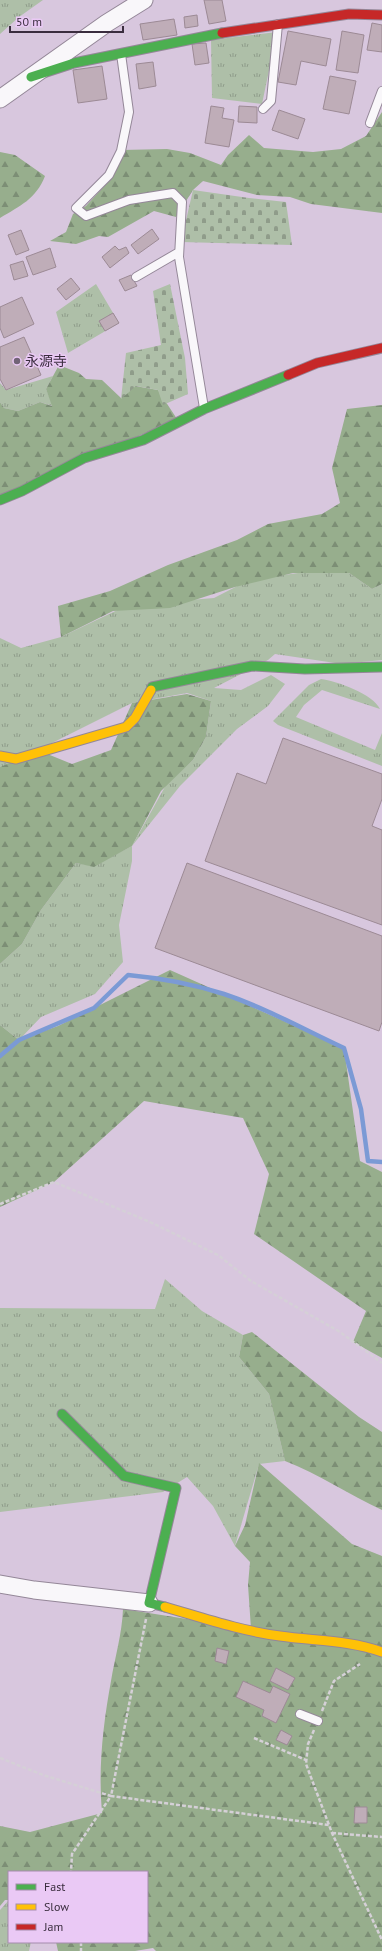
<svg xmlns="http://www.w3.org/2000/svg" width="382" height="1951" viewBox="0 0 382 1951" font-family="'PT Sans','Noto Sans JP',sans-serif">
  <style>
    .grass { fill: url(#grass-tufts) }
    .forest { fill: url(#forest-firs) }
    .cemetery { fill: url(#cemetery-stones) }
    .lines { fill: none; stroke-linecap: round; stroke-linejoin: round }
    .stream { stroke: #7b9ad5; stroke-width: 4.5 }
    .building { fill: #bfadb8; stroke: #9c8a95 }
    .lane-casing { stroke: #948798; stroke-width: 10 }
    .street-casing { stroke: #948798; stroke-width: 19 }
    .fast-casing { stroke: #948798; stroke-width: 11 }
    .slow-casing { stroke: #948798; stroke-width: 11 }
    .jam-casing { stroke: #948798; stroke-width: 11 }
    .path { stroke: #d5d0d7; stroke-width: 2.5; stroke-dasharray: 4 2; stroke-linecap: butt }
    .lane { stroke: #f9f7fa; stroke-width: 8 }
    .street { stroke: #f9f7fa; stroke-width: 17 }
    .fast { stroke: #4caf50; stroke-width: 9 }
    .slow { stroke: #ffc107; stroke-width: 9 }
    .jam { stroke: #c62828; stroke-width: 9 }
    .poi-dot { fill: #716376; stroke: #eac9f5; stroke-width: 1.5 }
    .labels { text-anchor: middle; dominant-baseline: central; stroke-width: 3; stroke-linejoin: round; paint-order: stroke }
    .poi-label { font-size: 14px; fill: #3a2d3e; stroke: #eac9f5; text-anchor: start }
  </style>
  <defs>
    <pattern id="grass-tufts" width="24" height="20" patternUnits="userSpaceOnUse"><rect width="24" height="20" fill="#aebfa8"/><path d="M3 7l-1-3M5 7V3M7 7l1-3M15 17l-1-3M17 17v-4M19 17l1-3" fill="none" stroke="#8f9c8a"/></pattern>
    <pattern id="forest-firs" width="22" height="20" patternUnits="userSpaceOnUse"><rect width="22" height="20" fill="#97ae8d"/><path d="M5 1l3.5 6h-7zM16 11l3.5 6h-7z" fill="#7c8e75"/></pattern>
    <pattern id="cemetery-stones" width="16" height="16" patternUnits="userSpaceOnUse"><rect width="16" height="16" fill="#aebfa8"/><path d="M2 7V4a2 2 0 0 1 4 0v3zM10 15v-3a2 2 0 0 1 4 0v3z" fill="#8f9c8a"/></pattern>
  </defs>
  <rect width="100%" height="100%" fill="#d8c7de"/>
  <!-- grass -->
  <path class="grass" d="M0 0H43L19 17 0 34Z
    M277 32 262 104 212 98 211 40Z
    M96 284 119 323 68 353 56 312Z
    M53 376 46 389 53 406 40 402 18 411 4 408 0 402V383L6 390Z
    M298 573H349L372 589 382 584V660L342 664 275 654 268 660 214 688 241 690 271 675 285 684 268 706 237 729 180 786 132 846V861L119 925 123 962 95 994 41 1017 19 1040 0 1025V964L22 944 41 910 76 863 94 866 132 846 166 785 193 760 206 737 211 701 187 693 132 703 34 752 0 844V638L21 648 61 637 128 605 214 598 249 580Z
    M321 679C337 681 373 694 380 709L322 690 304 705 296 717 375 750 382 733V766L278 725 273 721 309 685Z
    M165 1279 202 1311 243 1335 239 1357 269 1394 285 1461 259 1464 235 1546 213 1506 187 1477 163 1492 0 1512V1308L155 1309Z
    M9 1900V1942H31L29 1951H0V1910Z"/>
  <!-- forest -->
  <path class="forest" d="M382 112V213L311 204 290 197 257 195 203 181 193 190 176 217 154 211 108 237 99 236 76 244 50 241 66 232 73 214 86 206 107 183 121 150 167 149 190 153 221 165 228 155 249 135 264 148 313 152 341 149 366 136Z
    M0 152 15 155 45 176C36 199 20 206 0 218Z
    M59 365 79 373 86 379 102 380 121 398 135 386 158 390 177 419 0 497V402L4 408 18 411 40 402 52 406 46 389Z
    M382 405V584L372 589 349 573H293L235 587 170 608 113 611 61 637 58 606 110 591 168 565 237 540 268 524 322 514 340 503 332 468 347 409Z
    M187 694 211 701 206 737 193 760 161 791 132 846 94 867 76 863 41 910 22 944 0 964V767L40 751 72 764 111 750 132 703Z
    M170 970 344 1048 360 1161 382 1172V1358L353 1342 366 1311 254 1234 269 1174 243 1118 144 1101 54 1182 0 1207V1025L19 1040 58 1026Z
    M252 1332 359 1417 382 1432V1510C349 1495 319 1474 285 1461L269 1394 239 1357 243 1335Z
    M259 1463 352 1544 382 1556V1951H156L153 1948 135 1951H58L56 1942H147V1872H9V1900H5L0 1906V1826L30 1832 102 1813C98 1769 103 1724 111 1681 115 1657 122 1634 123 1609L251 1629 248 1585 250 1562 235 1546 245 1525Z"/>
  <!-- cemetery -->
  <path class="cemetery" d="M193 190 249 198 286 202 292 245 181 242Z
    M170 284 185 358 188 394 163 405 158 390 136 386 121 399 126 353 161 345 153 291Z"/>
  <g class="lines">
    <!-- stream -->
    <path class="stream" d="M0 1056 19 1040 94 1008 128 975C160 978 193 984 224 994 266 1008 305 1030 344 1048L361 1109 368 1161 382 1162"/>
  </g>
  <!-- building -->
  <path class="building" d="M204 0H222L226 21 209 24Z
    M197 15 198 26 185 28 184 17Z
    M174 19 177 35 143 40 140 24Z
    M372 23 382 25V52L367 50Z
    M288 31 331 39 326 66 301 61 296 85 278 82Z
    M342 31 364 35 358 73 336 70Z
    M206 43 209 63 195 65 192 44Z
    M153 62 156 86 139 89 136 64Z
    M102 66 107 99 78 103 73 70Z
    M330 76 356 81 349 114 323 109Z
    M211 106 224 108 222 118 234 120 229 147 205 143Z
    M239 106 257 107V123L238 122Z
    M279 110 305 119 298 139 272 130Z
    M152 229 159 239 138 254 131 245Z
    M21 230 29 250 16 255 8 235Z
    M115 246 119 250 126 247 129 253 110 268 102 257Z
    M50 248 56 267 33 275 26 257Z
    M23 261 28 276 14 280 10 265Z
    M131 275 137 286 125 291 119 280Z
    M71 278 80 289 66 300 57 289Z
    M22 297 34 324 4 338 0 328V307Z
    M113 313 119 323 105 331 99 321Z
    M24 337 41 375 6 390 0 379V347Z
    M283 738 382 774V799L372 826 382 830V925L205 861 237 773 266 784Z
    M187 863 382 936V1022L379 1031 155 948Z
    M217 1648 229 1651 226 1664 215 1661Z
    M276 1668 295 1678 288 1690 270 1681Z
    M243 1681 270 1693 273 1686 290 1694 276 1723 262 1716 264 1710 236 1697Z
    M281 1730 292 1736 287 1745 276 1740Z
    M355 1807H367V1823H354Z"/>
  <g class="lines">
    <!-- lane casing -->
    <g class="lane-casing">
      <path id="lane" d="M121 54 129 112 121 151 109 175 76 208 86 216 129 200 173 193 182 202 179 257 204 408
        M263 109 271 101 278 24
        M370 123 382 91
        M136 277 179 252
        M300 1714 318 1721"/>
    </g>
    <!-- street casing -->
    <g class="street-casing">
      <path id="street" d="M0 99 107 23 144 0
        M0 1584 34 1590 149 1603"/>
    </g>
    <!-- fast casing -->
    <g class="fast-casing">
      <path id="fast" d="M31 77 74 63 222 33
        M0 500 22 491 84 458 143 440 204 409 288 375
        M151 690 152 687 252 666 305 669 382 667
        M62 1414 124 1476 176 1488 149 1603 165 1607"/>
    </g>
    <!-- slow casing -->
    <g class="slow-casing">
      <path id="slow" d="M0 756 16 759 126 727 135 718 151 690
        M165 1607C203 1618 241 1631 280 1636 314 1641 349 1640 382 1652"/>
    </g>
    <!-- jam casing -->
    <g class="jam-casing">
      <path id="jam" d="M222 33 349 14 382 15
        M288 375 317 363 382 348"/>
    </g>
    <!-- path -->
    <path class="path" d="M0 1204 54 1182 150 1222 218 1255 251 1281 340 1332 382 1363
      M146 1619 111 1796 329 1825
      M322 1711 334 1681 360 1664
      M314 1730 308 1744 306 1764 332 1833 382 1940
      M254 1738 306 1760
      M0 1758 43 1775 111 1796 72 1854 71 1872
      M332 1833 382 1837
      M81 1942V1951"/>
    <!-- lane -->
    <use href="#lane" class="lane"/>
    <!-- street -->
    <use href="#street" class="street"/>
    <!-- fast -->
    <use href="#fast" class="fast"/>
    <!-- slow -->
    <use href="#slow" class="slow"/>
    <!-- jam -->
    <use href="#jam" class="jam"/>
  </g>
  <!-- markers -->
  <circle class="poi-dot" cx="17" cy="361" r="4"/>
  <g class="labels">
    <!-- poi labels -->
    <g class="poi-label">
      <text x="25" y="361">永源寺</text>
    </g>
  </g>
  <!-- legend -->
  <rect x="8" y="1871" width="140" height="72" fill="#eac9f5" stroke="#a48bac"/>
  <rect x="16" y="1884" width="20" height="6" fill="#4caf50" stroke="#a48bac"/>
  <text x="44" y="1891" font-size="12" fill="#3a2d3e">Fast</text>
  <rect x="16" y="1904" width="20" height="6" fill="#ffc107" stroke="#a48bac"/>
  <text x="44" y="1911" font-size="12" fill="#3a2d3e">Slow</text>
  <rect x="16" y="1924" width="20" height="6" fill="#c62828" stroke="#a48bac"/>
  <text x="44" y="1931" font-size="12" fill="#3a2d3e">Jam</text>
  <!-- scale -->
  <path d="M10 26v6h113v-6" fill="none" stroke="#3a2d3e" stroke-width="2"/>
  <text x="16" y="26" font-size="12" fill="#3a2d3e" stroke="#eac9f5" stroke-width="3" paint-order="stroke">50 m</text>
</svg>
